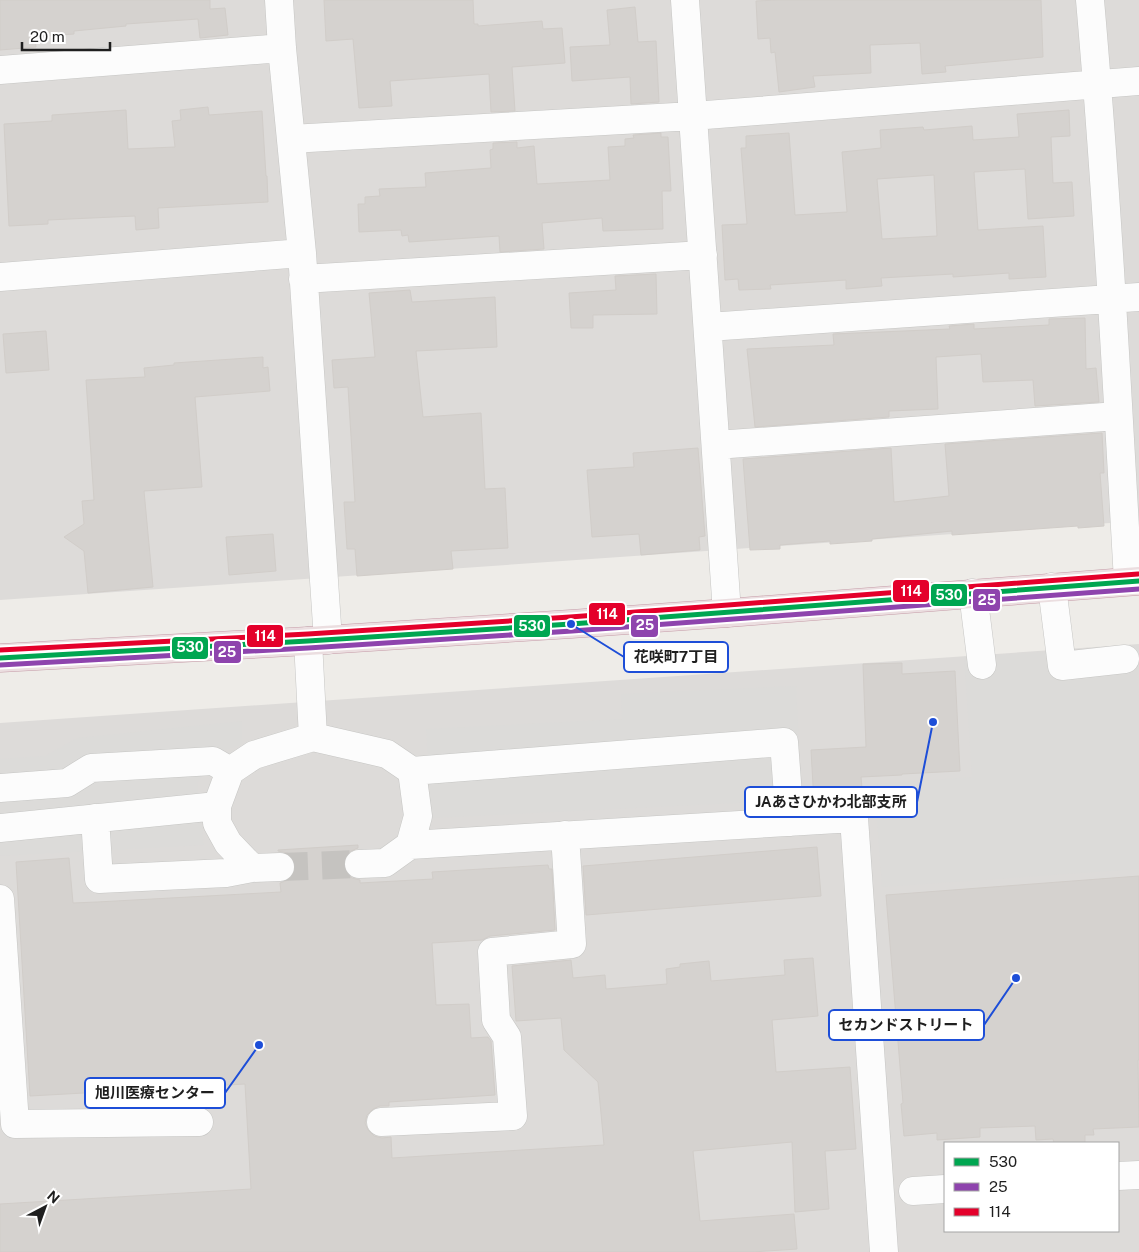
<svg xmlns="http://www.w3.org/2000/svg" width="1139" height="1252" viewBox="0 0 1139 1252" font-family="'Public Sans','Noto Sans JP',sans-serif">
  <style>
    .residential { fill: #dddbd9; fill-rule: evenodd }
    .religious { fill: #dcdbd9 }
    .building { fill: #d5d2cf; stroke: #d1cdc9; fill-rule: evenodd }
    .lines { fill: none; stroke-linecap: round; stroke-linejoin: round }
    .minor-tunnel { stroke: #c5c3c0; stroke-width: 28; stroke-dasharray: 28 14; stroke-linecap: butt }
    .minor-casing { stroke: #c6c6c4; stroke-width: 29 }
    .highway-casing { stroke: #c69da9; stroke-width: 29 }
    .minor { stroke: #fcfcfc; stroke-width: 28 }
    .highway { stroke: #ebdee0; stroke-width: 28 }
    .bus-1-casing { stroke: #fff; stroke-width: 9 }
    .bus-2-casing { stroke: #fff; stroke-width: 9 }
    .bus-3-casing { stroke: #fff; stroke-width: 9 }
    .bus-1 { stroke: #00a651; stroke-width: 5 }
    .bus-2 { stroke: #8e44ad; stroke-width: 5 }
    .bus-3 { stroke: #e4002b; stroke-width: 5 }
    .leader { fill: none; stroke: #1d4ed8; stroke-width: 2 }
    .callout-dot { fill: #1d4ed8; stroke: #fff; stroke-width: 2 }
    .callout { fill: #fff; stroke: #1d4ed8; stroke-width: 2 }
    .callout-label { font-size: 15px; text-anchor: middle; font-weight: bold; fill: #1f1f1f }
    .line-badge { stroke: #fff; stroke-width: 2 }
    .badge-label { font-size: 14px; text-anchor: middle; font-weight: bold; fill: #fff }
  </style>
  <rect width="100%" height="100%" fill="#eeece8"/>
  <!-- residential -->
  <path class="residential" d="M0 0H1139V521L0 600Z
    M1139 644V1252H0V723ZM945 1143H1118V1231H945Z"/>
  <!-- religious -->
  <path class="religious" d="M1135 646 1139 700V869L882 887 874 784 972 777 964 657Z
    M796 686 802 800 431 818 426 729 622 719 621 694Z
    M242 721V744L221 751 197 783 204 845 0 856V759L45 756 77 738Z"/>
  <!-- building -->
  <path class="building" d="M0 0H210V9L225 8 228 35 200 38 198 19 126 24V26L74 31V34L35 37 36 47 0 50Z
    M324 0H473L474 24H478V26L542 21 543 29 562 28 565 63 512 67 515 111 491 112 489 74 390 81 392 106 359 108 353 39 326 41Z
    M777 0H1041L1043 57 945 66 946 72 922 74 920 43 870 45 871 73 813 76 815 87 779 92 775 52 771 53 770 38 758 39 756 1Z
    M635 7 638 42 656 41 659 102 631 104 630 77 572 81 570 47 610 45 607 10Z
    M208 107 209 115 262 111 266 176H267L268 202 158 208 159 228 136 230 135 216 48 220V224L9 226 4 124 52 121V115L126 110 128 149 175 147 172 121 181 120 180 110Z
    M1069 110 1070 136 1051 137 1053 183 1072 182 1074 216 1028 219 1025 169 974 172 978 230 1043 226 1046 277 1009 279V273L953 277V274L881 278 882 286 846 289V280L770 285 771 289 739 290 738 279 725 280 722 225 747 224 741 148H746V136L789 133 795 215 847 212 842 152 881 148 880 130 923 127 924 130 972 126 973 140 1019 137 1017 114ZM934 175 937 236 882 239 877 179Z
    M661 133V137H668L671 191H662L663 229 603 231 602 218 542 223 544 249 500 252 499 236 409 242 408 235 402 236 401 230 359 232 358 204H365V197L380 196 379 189 426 187 425 173 491 168 490 150 493 149V143L517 142V148L534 146 537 184 610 180 608 147 625 146V139L634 138 633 135Z
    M656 274 657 314 593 315V328H571L569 293 616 290 615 276Z
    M410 290 412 302 495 297 497 347 416 351 423 417 481 413 485 489 505 488 508 548 451 551 453 569 357 576 355 549H347L344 502H355L348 387 334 388 332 360 375 357 369 293Z
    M1085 318 1086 369 1096 368 1099 402 1035 406 1033 380 983 382 981 354 936 357 938 409 889 411V417L755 427 747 349 834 345 833 334 950 329 949 326 974 324V329L1049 325V319Z
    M46 331 49 370 6 373 3 334Z
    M263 357V368L268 367 270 391 195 397 202 487 144 491 153 587 88 593 84 551 64 537 84 524 82 501 94 500 86 380 145 377 144 368 174 365V363Z
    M1102 433 1104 473H1100L1104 526 1078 528V526L952 535V531L872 539V541L830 544V541L780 545V549L750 550 743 459 891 448 894 502 949 496 945 444Z
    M698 448 705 536 699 537 700 550 641 555 639 534 592 537 587 470 634 467 633 453Z
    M273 534 276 571 229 575 226 537Z
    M902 663V674L955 671 960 771 902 774V775L861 777 863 799 814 803 811 750 866 747 863 664Z
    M358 845V848L351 851 345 856 343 865 346 873 352 878 360 880V883L433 879 432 872 548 865 549 869H552L555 930 490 936 482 940 432 943 436 1005 469 1004 471 1038 488 1037 491 1041 495 1095 389 1102V1106H380L373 1109 367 1115 365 1123 368 1130 374 1136 382 1138 391 1137 392 1158 604 1145 598 1082 564 1050 561 1018 516 1021 512 966 571 960 573 978 605 975 606 989 667 984 666 969 680 967V964L709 961 711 981 785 975 784 960 813 958 818 1016 772 1020 776 1072 850 1067 856 1149 825 1151 829 1209 795 1212 792 1142 693 1151 700 1221 794 1214 797 1249 752 1252H0V1204L251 1189 245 1084 30 1096 16 862 69 858 73 903 97 902 281 892 280 883 288 880 294 875 296 866 293 858 288 853 278 851V850Z
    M817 847 821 896 586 915 583 866Z
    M1139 876V1060H1138L1139 1127 1093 1129 1094 1135H1085V1143H1054L1053 1139 1036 1140 1035 1126 980 1128V1137L937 1140V1133L904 1136 901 1104 903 1103 886 895Z"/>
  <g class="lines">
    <!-- minor-tunnel -->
    <path class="minor-tunnel" d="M280 867 359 864"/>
    <!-- minor casing -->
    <g class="minor-casing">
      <path id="minor" d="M279 0 282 48 302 253 328 640
        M685 0 727 613
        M1090 0C1107 193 1117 387 1128 581
        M0 70 282 48
        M291 139 693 116 1139 81
        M0 277 302 253
        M303 279 703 255
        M708 327 1139 297
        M716 445 1118 416
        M1052 587 1062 666 1125 659
        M973 593 982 665
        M308 641 313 737
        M412 771 784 742 790 822
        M0 788 67 783 91 768 213 761 230 771
        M95 818 99 879 226 873 252 868
        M0 828 217 806
        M410 845 854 818 884 1252
        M280 867 252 868 228 843 217 823V806L230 771 254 755 313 737 387 754 412 771 418 816 410 845 385 863 359 864
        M0 899 15 1124 199 1122
        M381 1122 513 1116 507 1037 496 1020 492 952 572 944 565 835
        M1118 1176 1139 1175
        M913 1191 945 1189"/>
    </g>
    <!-- highway casing -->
    <g class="highway-casing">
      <path id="highway" d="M0 658 308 641 571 624 727 613 1139 581"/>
    </g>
    <!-- minor -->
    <use href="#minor" class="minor"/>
    <!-- highway -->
    <use href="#highway" class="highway"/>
    <!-- bus-1 casing -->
    <g class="bus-1-casing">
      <path id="bus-1" d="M0 658 308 641 571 624 1139 581"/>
    </g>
    <!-- bus-2 casing -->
    <g class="bus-2-casing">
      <path id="bus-2" d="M0 665 308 648 572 631 1139 589"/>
    </g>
    <!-- bus-3 casing -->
    <g class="bus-3-casing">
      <path id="bus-3" d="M0 650 308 634 570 617 1138 574"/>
    </g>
    <!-- bus-1 -->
    <use href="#bus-1" class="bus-1"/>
    <!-- bus-2 -->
    <use href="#bus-2" class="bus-2"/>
    <!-- bus-3 -->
    <use href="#bus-3" class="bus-3"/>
  </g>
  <!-- callouts -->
  <path class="leader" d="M571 624L624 657M933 722L917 802M1016 978L984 1025M259 1045L225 1093"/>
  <g class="callout-dot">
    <circle cx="571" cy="624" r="5"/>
    <circle cx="933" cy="722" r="5"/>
    <circle cx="1016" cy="978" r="5"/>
    <circle cx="259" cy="1045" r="5"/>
  </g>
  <g class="callout">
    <rect x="624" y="642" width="104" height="30" rx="5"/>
    <rect x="745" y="787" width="172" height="30" rx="5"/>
    <rect x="829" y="1010" width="155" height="30" rx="5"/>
    <rect x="85" y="1078" width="140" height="30" rx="5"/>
  </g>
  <g class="callout-label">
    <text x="676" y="662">花咲町7丁目</text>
    <text x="831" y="807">JAあさひかわ北部支所</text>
    <text x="906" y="1030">セカンドストリート</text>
    <text x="155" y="1098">旭川医療センター</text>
  </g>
  <g class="line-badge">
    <rect x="892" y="579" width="38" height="24" rx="5" fill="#e4002b"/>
    <rect x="930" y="583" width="38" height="24" rx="5" fill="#00a651"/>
    <rect x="972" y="588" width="29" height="24" rx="5" fill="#8e44ad"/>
    <rect x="588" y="602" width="38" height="24" rx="5" fill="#e4002b"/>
    <rect x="630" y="614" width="29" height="24" rx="5" fill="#8e44ad"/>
    <rect x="513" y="614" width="38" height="24" rx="5" fill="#00a651"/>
    <rect x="246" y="624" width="38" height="24" rx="5" fill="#e4002b"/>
    <rect x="171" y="636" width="38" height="24" rx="5" fill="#00a651"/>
    <rect x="213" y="640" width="29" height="24" rx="5" fill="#8e44ad"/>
  </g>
  <g class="badge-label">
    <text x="911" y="596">114</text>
    <text x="949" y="600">530</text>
    <text x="987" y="605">25</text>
    <text x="607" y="619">114</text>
    <text x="645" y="630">25</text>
    <text x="532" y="631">530</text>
    <text x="265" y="641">114</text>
    <text x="190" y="652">530</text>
    <text x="227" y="657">25</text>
  </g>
  <!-- legend -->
  <rect x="944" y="1142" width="175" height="90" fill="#ffffff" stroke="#a5a5a5"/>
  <rect x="954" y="1158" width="25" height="8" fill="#00a651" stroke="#a5a5a5"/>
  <text x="989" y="1167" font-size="15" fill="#1f1f1f">530</text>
  <rect x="954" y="1183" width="25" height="8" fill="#8e44ad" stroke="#a5a5a5"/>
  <text x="989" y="1192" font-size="15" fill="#1f1f1f">25</text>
  <rect x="954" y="1208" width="25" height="8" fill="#e4002b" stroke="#a5a5a5"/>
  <text x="989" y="1217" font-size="15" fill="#1f1f1f">114</text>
  <!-- north arrow -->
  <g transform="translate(45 1207) rotate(41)" stroke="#ffffff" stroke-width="4" paint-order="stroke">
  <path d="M0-4L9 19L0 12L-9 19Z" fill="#1f1f1f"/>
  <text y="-8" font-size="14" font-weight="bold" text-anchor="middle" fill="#1f1f1f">N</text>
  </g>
  <!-- scale -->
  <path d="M22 42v8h88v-8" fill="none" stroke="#1f1f1f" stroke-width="2.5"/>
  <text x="30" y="42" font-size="15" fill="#1f1f1f" stroke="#ffffff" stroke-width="4" paint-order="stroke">20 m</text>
</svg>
